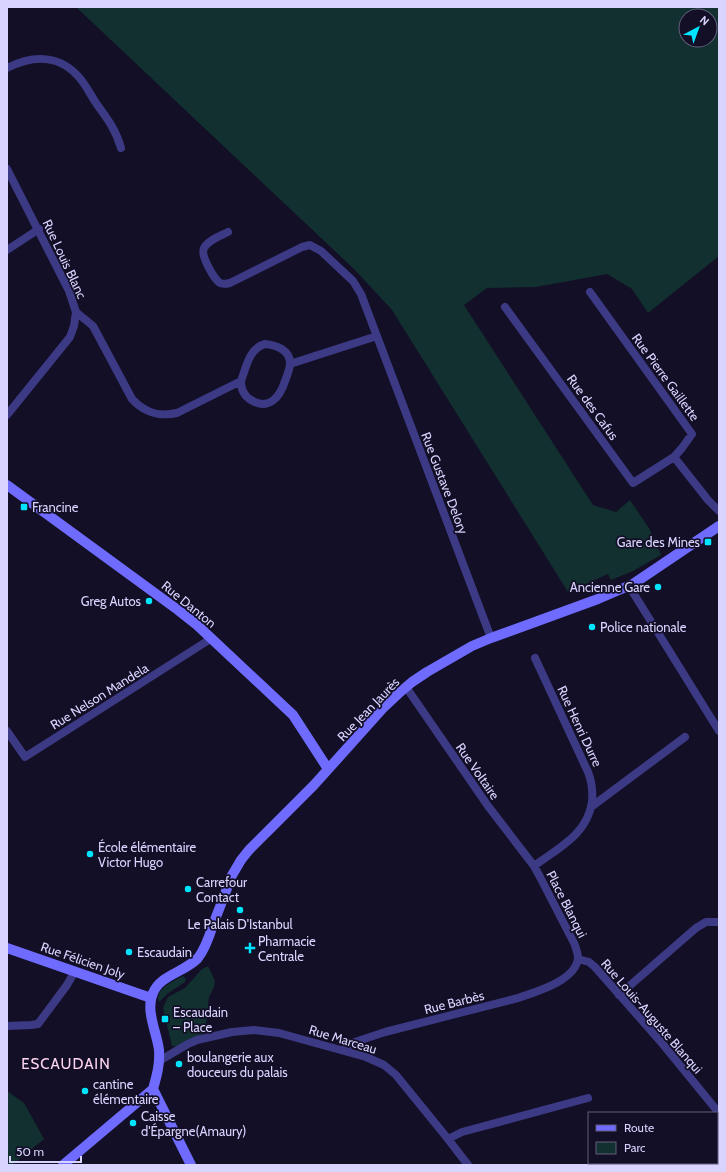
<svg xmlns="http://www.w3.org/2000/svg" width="726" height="1172" viewBox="0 0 726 1172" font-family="Cabin,sans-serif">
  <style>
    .green { fill: #12302f; fill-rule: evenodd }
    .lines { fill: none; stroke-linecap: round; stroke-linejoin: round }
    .street { stroke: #3d3a85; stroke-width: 8 }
    .secondary { stroke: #6f6bff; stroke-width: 10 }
    .poi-dot { fill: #00e5ff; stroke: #130f26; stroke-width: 1.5 }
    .labels { text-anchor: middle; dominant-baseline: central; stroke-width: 3.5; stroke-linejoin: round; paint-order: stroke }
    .street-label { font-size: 13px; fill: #d9d4ff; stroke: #130f26 }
    .poi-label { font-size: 13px; fill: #d9d4ff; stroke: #130f26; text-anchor: start }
    .quarter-label { font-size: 15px; letter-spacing: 1px; fill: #ffd6f0; stroke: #130f26 }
  </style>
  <rect width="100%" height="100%" fill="#130f26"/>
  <!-- green -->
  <path class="green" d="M76 7H719V256L648 313 632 289 607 274 536 287 487 288 464 305 593 505 616 512 630 500 649 528 661 555 633 571 611 580 608 574 568 592 392 310 355 270ZM686 16H710V40H686Z
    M208 966 215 981 214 987 209 997 205 1032C199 1038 180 1048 172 1046L163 1008 165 1003 168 997 185 988 202 969Z
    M183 976 186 979 185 982 167 994 159 1002C154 989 174 981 183 976Z
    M7 1091 24 1103 44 1139 12 1165H7Z"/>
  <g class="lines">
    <!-- street -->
    <path class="street" d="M7 68C31 56 57 54 77 75 85 83 90 94 96 103 107 118 116 130 121 148
      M7 169 69 291 76 312 74 326 70 337 7 415
      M228 232C220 236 208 240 204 248 200 255 214 279 220 283 223 284 226 284 230 283L302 247 310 245 321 251 353 281 361 294 491 638
      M7 250 39 229
      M590 292 692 434 682 448 674 457 708 500 719 511
      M505 307 633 483 674 457
      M76 312 93 326 132 399C145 413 159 417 177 413L241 381
      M265 344C276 345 290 350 290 363 290 369 287 376 285 381 280 397 269 411 251 400 244 396 241 389 241 381 246 368 249 348 265 344Z
      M290 364 377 336
      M629 586 719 731
      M7 731 25 757 212 638
      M591 807 685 737
      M534 866C558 848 587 835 592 802 593 791 592 782 588 772L535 658
      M578 959 589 962 595 967 661 1042 719 1113
      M619 995 696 928 706 922H719
      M7 1026 31 1025 38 1024 67 985 75 971
      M343 1050 352 1043 385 1032 518 998C535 992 576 981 578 958 578 953 576 948 574 943L540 877 534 866 488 806 406 687
      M159 1061 188 1044 197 1040 232 1032 254 1030 279 1033 366 1057 384 1065 396 1075 448 1139 468 1165
      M448 1139 462 1132 588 1098"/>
    <!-- secondary -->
    <path class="secondary" d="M7 485 178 610 197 625 293 715 328 769
      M7 948 151 998
      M153 1089C157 1075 160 1064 159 1050 157 1033 145 1010 153 993 160 975 185 972 198 958 206 948 210 934 214 922 220 907 226 892 231 877L241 860 249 850 314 785 384 707 399 693 412 682 427 672 472 646 491 638 598 599 633 584 719 526
      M153 1089 191 1165
      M63 1165 153 1089"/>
  </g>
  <!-- markers -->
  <g class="poi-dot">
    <rect x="20" y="503" width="8" height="8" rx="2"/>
    <rect x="704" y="538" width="8" height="8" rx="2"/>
    <circle cx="658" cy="587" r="4"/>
    <circle cx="149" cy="601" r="4"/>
    <circle cx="592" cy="627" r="4"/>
    <circle cx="90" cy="854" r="4"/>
    <circle cx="188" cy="889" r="4"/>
    <circle cx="240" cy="910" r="4"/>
    <path d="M248 942h4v4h4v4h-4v4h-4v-4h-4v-4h4z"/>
    <circle cx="129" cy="952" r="4"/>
    <rect x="161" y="1015" width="8" height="8" rx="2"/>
    <circle cx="179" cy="1064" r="4"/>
    <circle cx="85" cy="1091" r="4"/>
    <circle cx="133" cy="1123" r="4"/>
  </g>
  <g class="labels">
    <!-- street labels -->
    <g class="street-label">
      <text transform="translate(65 259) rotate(65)">Rue Louis Blanc</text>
      <text transform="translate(666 377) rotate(54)">Rue Pierre Gaillette</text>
      <text transform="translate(593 407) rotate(54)">Rue des Cafus</text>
      <text transform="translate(445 483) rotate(69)">Rue Gustave Delory</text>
      <text transform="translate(189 604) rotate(39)">Rue Danton</text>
      <text transform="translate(99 696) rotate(-32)">Rue Nelson Mandela</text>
      <text transform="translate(368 709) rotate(-46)">Rue Jean Jaurès</text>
      <text transform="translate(580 726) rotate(65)">Rue Henri Durre</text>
      <text transform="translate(478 771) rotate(55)">Rue Voltaire</text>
      <text transform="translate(567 904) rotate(63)">Place Blanqui</text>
      <text transform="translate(83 960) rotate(19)">Rue Félicien Joly</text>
      <text transform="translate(454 1002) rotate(-14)">Rue Barbès</text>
      <text transform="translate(652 1016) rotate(49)">Rue Louis-Auguste Blanqui</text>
      <text transform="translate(343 1039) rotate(17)">Rue Marceau</text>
    </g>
    <!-- poi labels -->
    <g class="poi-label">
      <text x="32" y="507">Francine</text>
      <text x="700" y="542" text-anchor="end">Gare des Mines</text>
      <text x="650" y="587" text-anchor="end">Ancienne Gare</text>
      <text x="141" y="601" text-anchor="end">Greg Autos</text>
      <text x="600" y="627">Police nationale</text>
      <text x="98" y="847">École élémentaire<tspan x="98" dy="15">Victor Hugo</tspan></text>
      <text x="196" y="882">Carrefour<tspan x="196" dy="15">Contact</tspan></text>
      <text x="240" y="924" text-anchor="middle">Le Palais D'Istanbul</text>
      <text x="258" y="941">Pharmacie<tspan x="258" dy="15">Centrale</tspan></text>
      <text x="137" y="952">Escaudain</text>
      <text x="173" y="1012">Escaudain<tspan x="173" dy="15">– Place</tspan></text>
      <text x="187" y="1057">boulangerie aux<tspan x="187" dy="15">douceurs du palais</tspan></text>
      <text x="93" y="1084">cantine<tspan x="93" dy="15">élémentaire</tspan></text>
      <text x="141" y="1116">Caisse<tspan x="141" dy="15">d'Épargne(Amaury)</tspan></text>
    </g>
    <!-- quarter labels -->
    <g class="quarter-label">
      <text x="66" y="1064">ESCAUDAIN</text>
    </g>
  </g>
  <!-- border -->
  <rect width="726" height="1172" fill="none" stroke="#d9d4ff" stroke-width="16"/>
  <!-- legend -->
  <rect x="588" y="1112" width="130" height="52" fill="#130f26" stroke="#625e7d"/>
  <rect x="596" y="1125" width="20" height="6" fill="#6f6bff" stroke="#625e7d"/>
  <text x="624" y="1132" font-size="12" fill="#d9d4ff">Route</text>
  <rect x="596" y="1142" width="20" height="12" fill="#12302f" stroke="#625e7d"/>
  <text x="624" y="1152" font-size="12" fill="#d9d4ff">Parc</text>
  <!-- north arrow -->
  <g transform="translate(698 28) rotate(41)"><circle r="19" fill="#130f26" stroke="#625e7d"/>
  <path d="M0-3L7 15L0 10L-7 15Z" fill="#00e5ff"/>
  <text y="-6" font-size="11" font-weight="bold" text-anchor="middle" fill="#d9d4ff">N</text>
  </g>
  <!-- scale -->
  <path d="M10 1156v6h71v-6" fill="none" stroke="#d9d4ff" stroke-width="2"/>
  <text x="16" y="1156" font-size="12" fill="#d9d4ff" stroke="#130f26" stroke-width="3" paint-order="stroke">50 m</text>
</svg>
